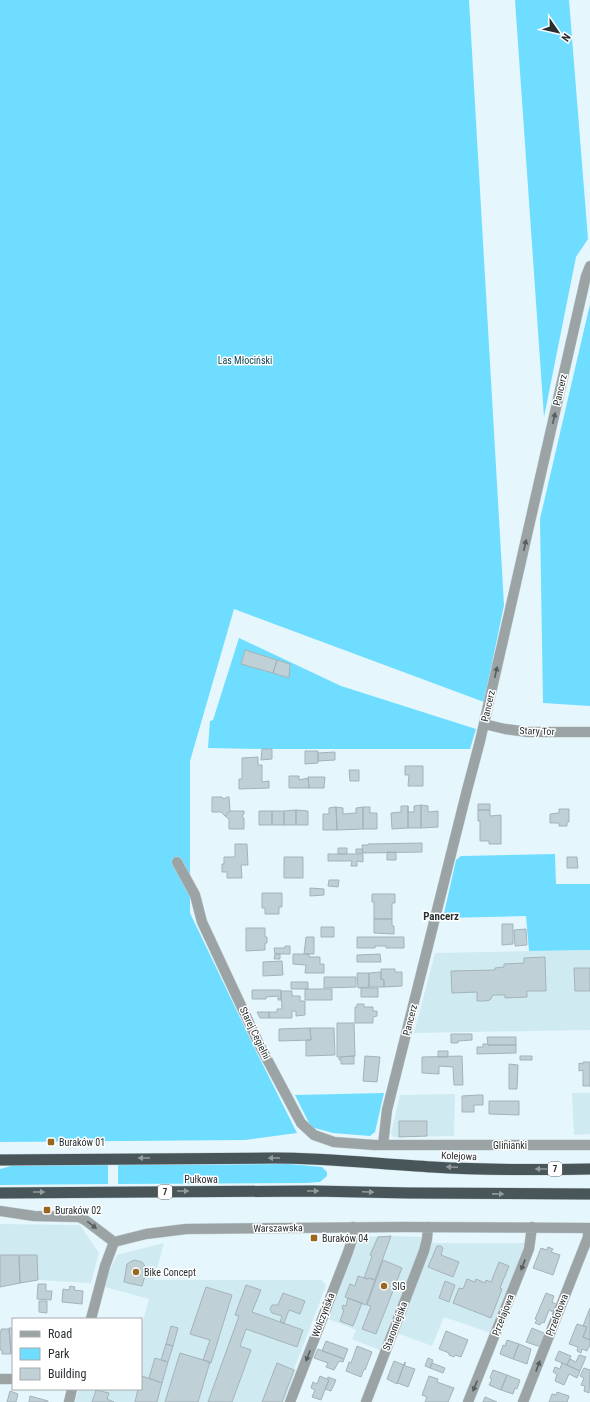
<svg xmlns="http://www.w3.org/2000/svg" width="590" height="1402" viewBox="0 0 590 1402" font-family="'Roboto Condensed',sans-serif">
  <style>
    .built { fill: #d0eaf2 }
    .green { fill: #6eddff }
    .building { fill: #bfd0d6; stroke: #a3b3b9 }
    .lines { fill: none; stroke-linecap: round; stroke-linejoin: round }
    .minor-casing { stroke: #c3d3d8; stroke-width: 11 }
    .trunk-casing { stroke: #c3d3d8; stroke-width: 12 }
    .minor { stroke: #9ba3a5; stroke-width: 10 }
    .trunk { stroke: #48565a; stroke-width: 11 }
    .oneway { fill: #565d5f }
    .oneway2 { fill: #919a9c }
    .poi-dot { fill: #9b661d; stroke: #fff; stroke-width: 1.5 }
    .labels { text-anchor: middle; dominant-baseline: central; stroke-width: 3; stroke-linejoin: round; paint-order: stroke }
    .shield { fill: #fff; stroke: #686d6f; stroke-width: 1 }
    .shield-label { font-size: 9px; font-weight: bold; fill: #282f31 }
    .park-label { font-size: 10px; fill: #0a4655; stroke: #fff }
    .street-label { font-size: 10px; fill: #282f31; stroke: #fff }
    .poi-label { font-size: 10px; fill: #282f31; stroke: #fff; text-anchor: start }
    .neighbourhood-label { font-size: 11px; font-weight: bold; fill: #282f31; stroke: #fff }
  </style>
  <rect width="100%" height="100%" fill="#e5f7fd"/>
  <!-- built -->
  <path class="built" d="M590 950V1030L414 1033 435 953Z
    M572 1093H590V1134L574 1135Z
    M455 1094 454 1136 393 1137 391 1133 400 1095Z
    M0 1224 80 1225 99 1253 91 1283 38 1280 0 1287Z
    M391 1236 426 1237 382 1351 352 1339 356 1330 328 1319 360 1237Z
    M164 1243 154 1280H322L326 1286 294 1369 296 1370 284 1402H75L79 1389H141V1328L149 1299 105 1287 109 1272 117 1255Z
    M431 1243H525L491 1333 444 1317 432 1346 397 1333Z"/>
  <!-- green -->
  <path class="green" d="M0 0H469L504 605 484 702 234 609 190 761V913L256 1051 297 1133 245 1140 0 1142Z
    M515 0H569L588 239 576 257 544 417Z
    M590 304V706L543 703 540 519Z
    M239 638 341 686 476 729 470 749H262L208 748 210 721 213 720Z
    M555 854 556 884H590V950L529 951 526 916 443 918 456 860 461 856Z
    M384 1093 375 1132 370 1136 333 1133 311 1127 295 1095Z
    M108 1164V1184L0 1185V1169L11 1166Z
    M290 1164 322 1167 327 1172V1176L320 1182 306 1183 118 1184V1165Z"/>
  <!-- building -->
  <path class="building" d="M245 650 277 660 273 673 241 664Z
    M277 660 290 664 289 678 273 673Z
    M262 749H272V759L261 760Z
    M305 751H318V763L305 764Z
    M335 752V760L318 761V753Z
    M258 757V765H262V782L269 781V788L239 789V779H242V758Z
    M405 766H423V786H408L409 775H405Z
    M349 770H359V781H350Z
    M289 776H299V780L308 778 309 788H289Z
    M308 777H325L324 788H309Z
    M212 797H222L224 799 227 797H229L230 811 225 816 221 812H212Z
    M478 804H490V810H478Z
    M421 805 428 806V812L438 811V827L421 828Z
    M421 805V828H408V806V812H414V806Z
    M401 806H408V828L392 829 391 813 401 812Z
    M335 807H336L337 830H323V814H329V808Z
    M336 807 343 808V814L356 813V808L363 807V829L337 830Z
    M363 807H370V813H377V829H363Z
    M559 809H569V822H567V826H559V823H550V814L559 813Z
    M296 810 308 811V825H296Z
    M296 810V825H284V811Z
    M478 810H490V816L501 815V844H489V841H480V821H478Z
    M230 811H244V814L242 816 244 818V829H229V819L225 816Z
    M259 811H272V825H259Z
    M272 811H284V825H272Z
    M422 843V852L363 853 362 845H368V844Z
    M235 844H247L248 865H241L242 878H227V872H222V864H224V857H235Z
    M338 848H347V854H338Z
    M356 849H362L363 853H356Z
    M387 852H396V860H387Z
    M328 854H363V862L357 861V866H351L352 861H328Z
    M284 857H303V878H284Z
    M567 857H577L578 868H567Z
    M329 880H339L338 887 328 886Z
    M310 888 324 889V895L310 896Z
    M262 893H282V907H279V914H265V908H262Z
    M372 894H395V903H392V919H374V902H372Z
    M374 919H392V926H394V934L374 933Z
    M502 924H513V944L502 945Z
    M321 927H334V937H321Z
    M246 928H265V937H267V943H265V950L246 951Z
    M526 929 527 945 515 946 514 930Z
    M306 937H314V954H304Z
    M357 937H404V948H386V946H375V948H357Z
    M285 946H290V954H275L274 948H285Z
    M275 954H280V959H274Z
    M293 954H309V957H320V964H324V973H305L306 965 293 964Z
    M380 954 381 962H357V955Z
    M545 957 546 991H527V997L505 998V995H493L490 1000 485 1001H477V992L452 993 451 971 495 970V968L504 967V964L524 963V958Z
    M282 961 283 975 263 976V962Z
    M574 968H590V991H575Z
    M381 969H395V972H402V986L384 987V980L381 979Z
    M381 972V979L384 980V987H369V973Z
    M357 973H369V987L358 988Z
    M324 977H356V987L324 988Z
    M291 982H308V989H291Z
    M361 988H378V997H361Z
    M305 989H332V1000H305Z
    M252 990H281V1000H278V996L266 997V999H252Z
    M281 991H292V996H300V1001H305V1015L296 1016V1011H292V1018H269V1012H277V1009H282Z
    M357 1004H364V1007H373V1011H377V1016L373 1017V1023H355V1007H357Z
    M257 1012H269V1018H260Z
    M337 1023H354L355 1056 337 1057Z
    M310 1028H334L335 1055 306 1056V1040H311Z
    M310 1028 311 1040 279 1041V1029Z
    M451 1034H472V1040L458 1041V1043H451Z
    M487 1037H516V1045H488Z
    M483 1044H488V1045H516V1053L477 1054V1047H483Z
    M438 1051H448V1057H438Z
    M354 1056V1064H341V1060H339V1058H341V1057Z
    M365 1056 380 1057 377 1082 363 1081Z
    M462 1056 463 1085H454L453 1067 439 1066V1074L422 1073V1057Z
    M520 1056H532V1060H520Z
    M583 1062H590V1086H583V1070L579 1071V1063L583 1064Z
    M509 1064 518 1065 517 1089H509Z
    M478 1095H483V1105H474V1112H462V1096Z
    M489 1101H519V1115L489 1114Z
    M399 1121H427V1136L399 1137Z
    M391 1236 375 1280 369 1278 368 1279 364 1278 372 1256 370 1255 378 1237Z
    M437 1246H441L443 1248 441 1255 459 1262 453 1277 428 1267Z
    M548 1247 553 1249 551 1252 560 1255 553 1275 533 1268 541 1248 547 1250Z
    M0 1255H19L20 1283 0 1287Z
    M19 1255H37L38 1280 20 1283Z
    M134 1260 142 1262 147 1269 142 1286 124 1282 127 1264Z
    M383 1260 402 1268 376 1334 362 1329 371 1306 367 1305Z
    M499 1262 509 1266 500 1288 502 1289 491 1318 453 1303 459 1288 463 1289 467 1279 475 1282 476 1279 485 1283 486 1280 491 1282Z
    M358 1276 368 1279 369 1278 375 1280 366 1305 345 1297 350 1284 355 1286Z
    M445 1281 455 1285 449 1302 439 1298Z
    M38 1284H46V1291H52L51 1300 37 1299Z
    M246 1285 261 1290 252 1312 303 1330 297 1347 246 1329 240 1346 251 1350 232 1402H208L239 1316 235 1315Z
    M70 1286 75 1287 74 1290 83 1291 82 1304 62 1302 63 1289 69 1290Z
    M206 1287 232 1295 211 1363 203 1360 210 1340 190 1334Z
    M283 1293 305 1301 300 1314 289 1310 284 1323 280 1322 282 1316 272 1313 270 1309 272 1305H278Z
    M546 1293 554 1296 552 1302 556 1304 553 1312 549 1310 544 1323 542 1322 540 1325 535 1323 537 1320 535 1319Z
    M348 1298 362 1303 353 1326 340 1321 344 1310 342 1309 343 1305 346 1306Z
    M39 1301H47V1313L39 1312Z
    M590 1308V1340L583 1337 587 1327 583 1326Z
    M577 1324 587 1327 583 1337 590 1340V1345L587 1351 582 1349 581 1353 577 1351 578 1347 569 1344Z
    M171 1326 178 1328 173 1346 166 1344Z
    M9 1328H13V1353H11Z
    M532 1328 546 1334 541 1347 526 1342Z
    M1 1329H9L11 1354H2V1350H0V1331H2Z
    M446 1331 468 1340 461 1357 455 1355 454 1357 449 1355V1353L439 1349Z
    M507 1340 519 1344 513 1359 500 1354 503 1345 505 1346Z
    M326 1341 348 1349 344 1359 322 1351Z
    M166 1344 173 1346 168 1362 161 1360Z
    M519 1344 531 1349 527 1364 513 1359Z
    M357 1346 372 1352 365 1370 364 1369 361 1377 346 1371 349 1362 351 1363Z
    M318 1349 344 1359 343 1362 339 1361 334 1370 326 1367 328 1363 314 1358Z
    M559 1351 571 1356 567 1365 555 1360Z
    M180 1353 210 1362 198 1402H165Z
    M579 1355 586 1357 580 1371 567 1365 570 1359 576 1362Z
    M155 1358 168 1362 162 1383 149 1378Z
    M428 1358 433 1360 430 1368 425 1366Z
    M394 1361 404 1365 405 1362 397 1384 387 1379Z
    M277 1363 294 1370 282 1402H262Z
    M405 1363V1366L415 1369 408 1387 398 1383 397 1384 405 1362Z
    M432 1363 445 1368 443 1373 430 1368Z
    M562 1363 580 1371 577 1378 569 1374 564 1385 555 1381 557 1374 553 1372 555 1367 560 1369Z
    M584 1368 590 1370 589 1393 584 1391 585 1386 581 1385 584 1378 580 1376Z
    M493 1370 507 1375 501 1390 489 1385 492 1379 490 1378Z
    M507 1375 520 1380 517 1389 515 1388 513 1394 501 1390Z
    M142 1376 162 1383 157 1402H135L138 1389H141Z
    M320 1376 329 1380 321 1400 312 1397 315 1390 311 1388 313 1382 317 1384Z
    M429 1376 438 1379 437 1382 454 1388 448 1402H425L427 1397 422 1395Z
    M328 1377 336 1380 331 1391 325 1389 329 1380 327 1379Z
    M96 1390 109 1393 107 1399 114 1402H92Z
    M10 1391 18 1394 16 1402H7Z
    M557 1392 569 1396 567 1402H549L552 1394 556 1395Z
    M30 1396 48 1401V1402H29Z
    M485 1397 497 1402H483Z"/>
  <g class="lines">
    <!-- minor casing -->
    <g class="minor-casing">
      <path id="minor" d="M484 724 505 729 528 732H590
        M177 862 195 895 202 922 258 1042 301 1123 314 1135 334 1142 374 1145H590
        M383 1145 387 1110 467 790 480 741 586 276 590 266
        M0 1211 34 1216 79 1217 85 1220 114 1242
        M114 1242 146 1234 186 1229 402 1227 590 1228
        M91 1319 105 1266 114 1242
        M0 1379H13
        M69 1402 72 1389
        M290 1402 348 1252 352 1240 353 1227
        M366 1402 424 1251 427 1239 428 1227
        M468 1402 529 1249 532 1227
        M523 1402 588 1237V1228"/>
    </g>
    <!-- trunk casing -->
    <g class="trunk-casing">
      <path id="trunk" d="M0 1160 274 1158C326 1158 379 1164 432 1167 484 1170 537 1170 590 1169
        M0 1193 313 1191 409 1193 590 1194"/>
    </g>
    <!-- minor -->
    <use href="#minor" class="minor"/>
    <!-- trunk -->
    <use href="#trunk" class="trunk"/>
  </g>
  <!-- one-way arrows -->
  <defs><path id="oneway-solid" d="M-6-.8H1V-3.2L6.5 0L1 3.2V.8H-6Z"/></defs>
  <g class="oneway">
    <use href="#oneway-solid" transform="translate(554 418) rotate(-77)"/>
    <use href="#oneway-solid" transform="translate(525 545) rotate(-77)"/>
    <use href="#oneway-solid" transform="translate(496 672) rotate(-77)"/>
    <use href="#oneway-solid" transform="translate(92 1225) rotate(38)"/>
    <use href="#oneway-solid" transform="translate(523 1265) rotate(111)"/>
    <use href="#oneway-solid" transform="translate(308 1356) rotate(111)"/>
    <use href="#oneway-solid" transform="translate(538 1366) rotate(-69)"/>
    <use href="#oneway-solid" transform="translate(475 1386) rotate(112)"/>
  </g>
  <g class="oneway2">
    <use href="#oneway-solid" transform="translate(144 1158) rotate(180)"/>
    <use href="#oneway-solid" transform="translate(274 1158) rotate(-180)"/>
    <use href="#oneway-solid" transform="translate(452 1167) rotate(-178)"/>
    <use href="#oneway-solid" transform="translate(541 1169) rotate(-180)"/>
    <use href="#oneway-solid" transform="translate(183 1191)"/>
    <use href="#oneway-solid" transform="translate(313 1191)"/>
    <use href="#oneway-solid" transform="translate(39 1192)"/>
    <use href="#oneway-solid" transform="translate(368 1192) rotate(2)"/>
    <use href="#oneway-solid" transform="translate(498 1194) rotate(1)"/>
  </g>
  <!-- markers -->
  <g class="poi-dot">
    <rect x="47" y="1138" width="8" height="8" rx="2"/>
    <rect x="43" y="1206" width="8" height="8" rx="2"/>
    <rect x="310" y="1234" width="8" height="8" rx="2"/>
    <circle cx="136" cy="1272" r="4"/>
    <circle cx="384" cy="1286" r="4"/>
  </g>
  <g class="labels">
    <!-- shield labels -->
    <g class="shield">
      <rect x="548" y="1162" width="14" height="14" rx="3"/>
      <rect x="158" y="1185" width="14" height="14" rx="3"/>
    </g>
    <g class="shield-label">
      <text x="555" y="1169">7</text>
      <text x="165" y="1192">7</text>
    </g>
    <!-- park labels -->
    <g class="park-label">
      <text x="245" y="360">Las Młociński</text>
    </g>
    <!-- street labels -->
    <g class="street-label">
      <text transform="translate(560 390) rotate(-77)">Pancerz</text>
      <text transform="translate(488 706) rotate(-77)">Pancerz</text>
      <text transform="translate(537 731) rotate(2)">Stary Tor</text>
      <text transform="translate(410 1020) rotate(-76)">Pancerz</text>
      <text transform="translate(255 1033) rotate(64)">Starej Cegielni</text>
      <text x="510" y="1145">Glinianki</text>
      <text transform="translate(459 1156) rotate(2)">Kolejowa</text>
      <text x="201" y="1179">Pułkowa</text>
      <text transform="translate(278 1228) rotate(-1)">Warszawska</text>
      <text transform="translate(323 1315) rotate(-69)">Wólczyńska</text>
      <text transform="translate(503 1315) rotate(-69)">Przełajowa</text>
      <text transform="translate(557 1315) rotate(-69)">Przelotowa</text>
      <text transform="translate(395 1326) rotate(-69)">Staromiejska</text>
    </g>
    <!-- poi labels -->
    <g class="poi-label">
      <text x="59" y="1142">Buraków 01</text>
      <text x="55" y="1210">Buraków 02</text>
      <text x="322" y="1238">Buraków 04</text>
      <text x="144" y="1272">Bike Concept</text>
      <text x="392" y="1286">SIG</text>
    </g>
    <!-- neighbourhood labels -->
    <g class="neighbourhood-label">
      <text x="441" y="916">Pancerz</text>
    </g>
  </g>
  <!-- legend -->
  <rect x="12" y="1318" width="130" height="72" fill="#ffffff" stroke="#a9acad"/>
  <rect x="20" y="1331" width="20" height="6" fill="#9ba3a5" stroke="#a9acad"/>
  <text x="48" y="1338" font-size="12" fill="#282f31">Road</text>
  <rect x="20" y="1348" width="20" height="12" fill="#6eddff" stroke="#a9acad"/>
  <text x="48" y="1358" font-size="12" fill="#282f31">Park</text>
  <rect x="20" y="1368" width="20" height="12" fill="#bfd0d6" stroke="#a9acad"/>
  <text x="48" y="1378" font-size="12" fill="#282f31">Building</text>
  <!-- north arrow -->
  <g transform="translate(558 32) rotate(124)" stroke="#ffffff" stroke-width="3" paint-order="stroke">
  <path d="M0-3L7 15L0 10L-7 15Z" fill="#282f31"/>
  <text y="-6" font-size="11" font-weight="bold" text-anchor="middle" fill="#282f31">N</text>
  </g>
</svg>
